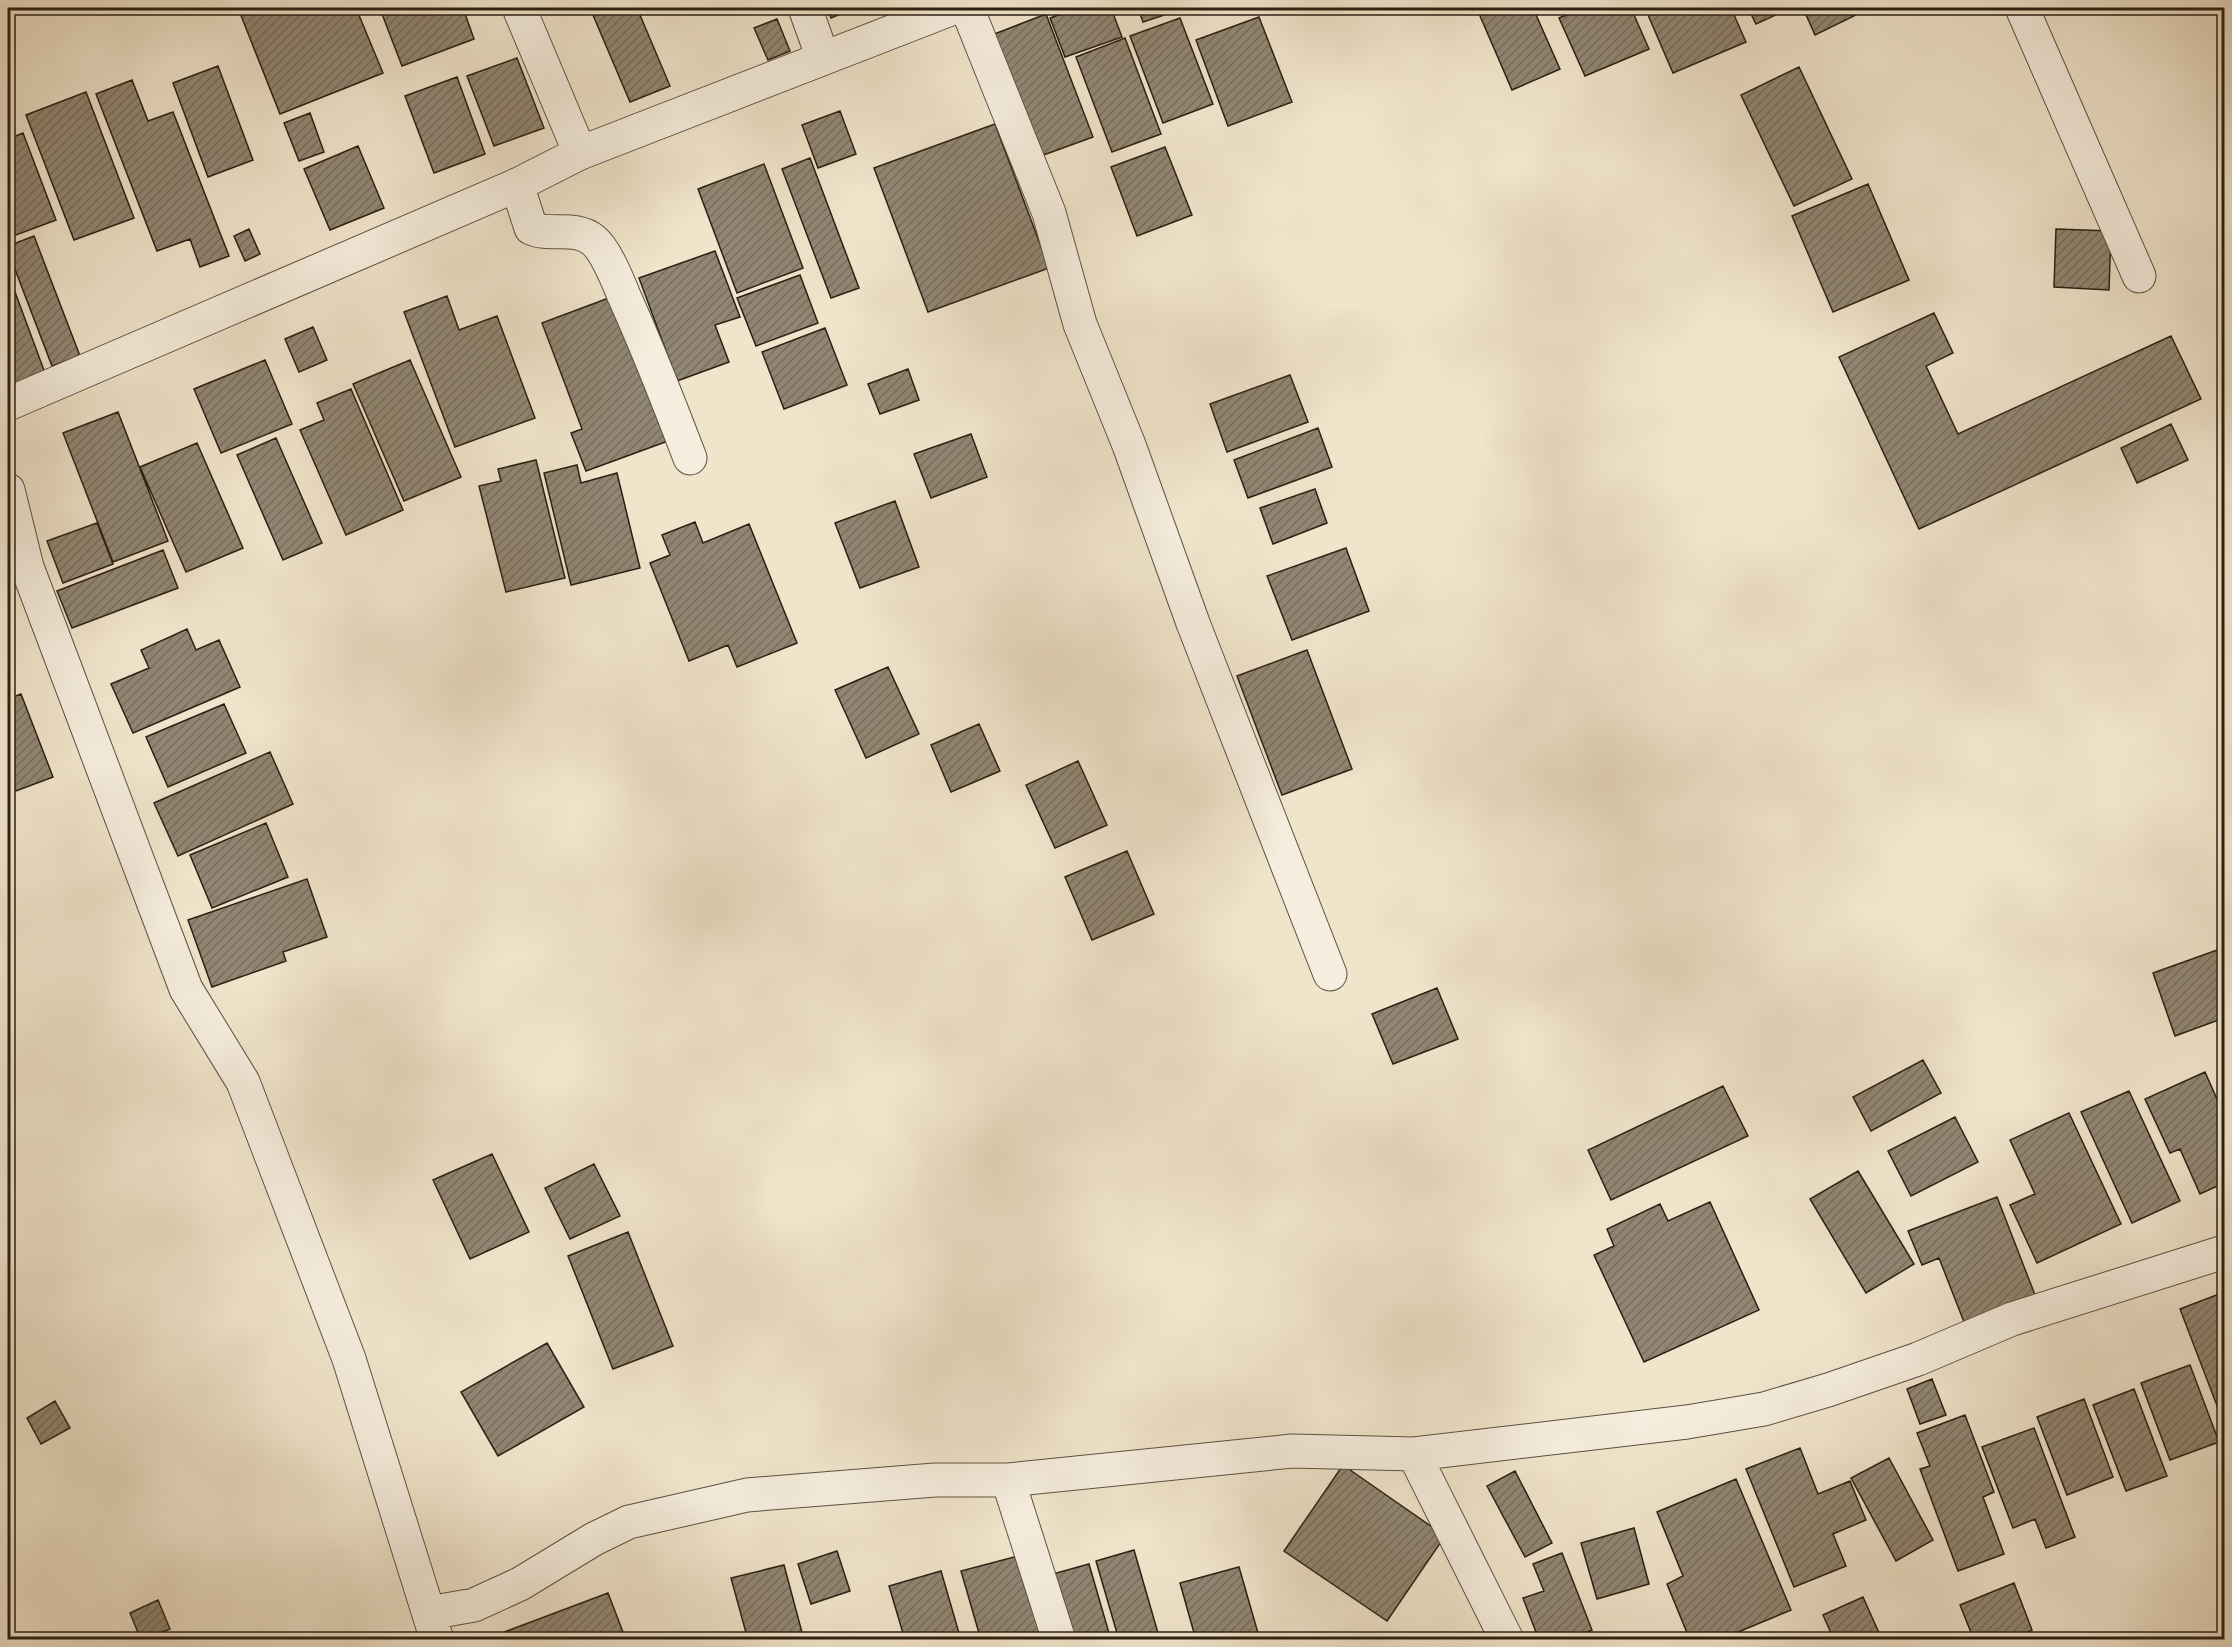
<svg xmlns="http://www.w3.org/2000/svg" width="2232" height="1647" viewBox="0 0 2232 1647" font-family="'IM FELL DW Pica',serif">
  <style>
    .building { fill: url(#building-hatch); stroke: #2b2013; stroke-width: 1.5 }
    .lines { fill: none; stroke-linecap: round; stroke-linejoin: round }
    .minor-casing { stroke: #5c5141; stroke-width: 35 }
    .tertiary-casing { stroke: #5c5141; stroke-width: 35 }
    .minor { stroke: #f5eddd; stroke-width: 33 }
    .tertiary { stroke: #f5eddd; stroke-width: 33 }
  </style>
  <defs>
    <pattern id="building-hatch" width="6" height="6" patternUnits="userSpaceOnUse" patternTransform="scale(1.5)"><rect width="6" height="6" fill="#918673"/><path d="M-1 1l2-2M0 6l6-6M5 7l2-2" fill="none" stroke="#776d5d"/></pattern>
  </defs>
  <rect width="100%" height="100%" fill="#f0e4cb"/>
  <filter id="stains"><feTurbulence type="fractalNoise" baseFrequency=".00333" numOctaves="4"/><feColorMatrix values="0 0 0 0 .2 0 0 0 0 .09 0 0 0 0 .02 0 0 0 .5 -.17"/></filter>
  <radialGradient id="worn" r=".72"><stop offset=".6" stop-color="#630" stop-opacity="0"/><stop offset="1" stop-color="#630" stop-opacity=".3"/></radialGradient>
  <!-- building -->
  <path class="building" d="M238 8H356L383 73 280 114Z
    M400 8H463L474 39 402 66 382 14Z
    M590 8H637L670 86 630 102Z
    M827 8H855L831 18Z
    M1078 8H1111L1122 37 1065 57 1050 18Z
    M1138 8H1168L1170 13 1143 22Z
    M1481 8H1533L1560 69 1512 90 1477 9Z
    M1584 8H1631L1649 49 1585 76 1559 18Z
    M1645 8H1731L1746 42 1673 73Z
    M1748 8H1791L1756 24Z
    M1803 8H1853L1856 15 1815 35Z
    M1046 14 1093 137 1038 157 992 35Z
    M1259 17 1292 102 1228 126 1196 40Z
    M1180 18 1213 104 1163 123 1130 36Z
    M777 19 790 51 768 60 754 28Z
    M1125 38 1161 134 1112 152 1076 57Z
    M517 58 544 128 494 146 467 76Z
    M218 66 253 160 208 177 173 83Z
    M1799 67 1852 179 1794 206 1741 95Z
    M457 77 485 154 434 173 405 96Z
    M132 80 148 121 173 112 229 256 200 267 190 239 157 251 96 94Z
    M86 92 134 218 74 240 26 115Z
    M840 111 856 154 818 168 802 125Z
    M310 113 324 152 299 161 284 123Z
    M995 124 1049 268 928 312 874 168Z
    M23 133 56 220 8 238V139Z
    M358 146 384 208 330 230 304 169Z
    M1165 147 1192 215 1137 236 1111 167Z
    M810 158 859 288 831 298 782 169Z
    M764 164 803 268 737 293 698 189Z
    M1868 184 1909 280 1833 312 1792 216Z
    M249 229 260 254 245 261 234 236Z
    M2056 229 2111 231 2109 290 2054 287Z
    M34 236 80 356 52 366 8 251V246Z
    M715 251 740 317 715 325 729 362 677 381 639 278Z
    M8 273 45 373 10 386 8 380Z
    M800 275 818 323 756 346 737 298Z
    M447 296 459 330 497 316 535 418 455 447 404 312Z
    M614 296 668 441 586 471 571 433 582 429 542 323Z
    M1934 313 1953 353 1926 366 1958 434 2171 336 2201 399 1919 529 1839 357Z
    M313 327 327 360 299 372 285 339Z
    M825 328 847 385 784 409 762 352Z
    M265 360 292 424 221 453 194 389Z
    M410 360 461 477 404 501 353 384Z
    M908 369 919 400 880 414 868 384Z
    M1290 375 1308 422 1227 452 1210 404Z
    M351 389 403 510 346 535 300 430 324 420 317 403Z
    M118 412 168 541 113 562 63 433Z
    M2171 424 2188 460 2137 483 2121 448Z
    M1318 428 1332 467 1248 498 1234 460Z
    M971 434 987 477 931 498 914 454Z
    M276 438 322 543 283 560 237 455Z
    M197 443 243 548 186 572 140 467Z
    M536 460 565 578 506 592 479 486 501 481 498 469Z
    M577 465 581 483 617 473 640 568 571 585 544 473Z
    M1315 489 1327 523 1273 544 1260 508Z
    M895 501 919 567 860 588 835 523Z
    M695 522 703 543 749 524 797 643 737 667 728 645 689 661 650 563 670 555 662 535Z
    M97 523 113 564 63 583 47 541Z
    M1346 548 1369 611 1292 640 1267 576Z
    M163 550 178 588 72 628 57 591Z
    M187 629 196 650 219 640 240 687 133 733 111 684 149 668 141 650Z
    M1307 650 1352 769 1282 795 1237 676Z
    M888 667 919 734 866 758 835 690Z
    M21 694 53 777 8 794V699Z
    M224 704 246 753 168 787 146 737Z
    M979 724 1000 771 951 792 931 745Z
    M270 752 293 804 178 856 154 803Z
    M1078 761 1107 825 1055 848 1026 785Z
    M266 823 288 877 212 908 190 855Z
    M1127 851 1154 914 1092 940 1065 877Z
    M307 879 327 937 283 952 286 961 212 987 188 920Z
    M2220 949 2224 961V1018L2175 1036 2153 973Z
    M1437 988 1458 1039 1393 1064 1372 1014Z
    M1923 1060 1941 1093 1871 1131 1853 1097Z
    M2205 1072 2224 1115V1183L2200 1194 2180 1149 2170 1153 2145 1099Z
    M1723 1086 1748 1136 1611 1200 1588 1150Z
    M2129 1091 2180 1201 2132 1223 2081 1112Z
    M2069 1113 2121 1224 2037 1263 2010 1205 2035 1194 2010 1140Z
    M1955 1117 1978 1162 1911 1196 1888 1151Z
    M492 1154 529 1232 470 1259 433 1180Z
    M594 1164 620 1216 570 1239 545 1188Z
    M1858 1171 1914 1264 1866 1293 1810 1199Z
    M1997 1197 2035 1295 1964 1322 1939 1258 1922 1265 1908 1231Z
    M1710 1202 1759 1310 1644 1362 1594 1255 1614 1246 1607 1229 1660 1204 1668 1221Z
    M628 1232 673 1346 613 1369 568 1256Z
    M2224 1292V1424L2180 1309Z
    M547 1343 584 1407 498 1456 461 1392Z
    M2190 1365 2219 1442 2170 1460 2141 1383Z
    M1932 1379 1946 1415 1920 1424 1907 1389Z
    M2134 1389 2167 1476 2126 1491 2093 1405Z
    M2084 1399 2113 1477 2067 1495 2037 1417Z
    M55 1401 70 1428 41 1444 27 1418Z
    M1965 1415 1994 1492 1983 1497 2004 1554 1958 1571 1920 1469 1930 1466 1917 1433Z
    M2034 1428 2075 1537 2046 1548 2035 1519 2013 1528 1982 1447Z
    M1800 1448 1818 1494 1850 1481 1866 1520 1833 1534 1846 1566 1794 1587 1746 1469Z
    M1889 1458 1933 1540 1896 1561 1851 1478Z
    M1343 1465 1445 1536 1387 1621 1284 1551Z
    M1515 1471 1552 1543 1525 1557 1487 1486Z
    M1736 1479 1791 1610 1719 1640H1690L1667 1584 1683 1576 1657 1512Z
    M1634 1528 1649 1584 1597 1599 1581 1543Z
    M1134 1550 1160 1640H1119L1096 1561Z
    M837 1551 850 1591 811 1604 798 1564Z
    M1562 1553 1592 1630 1567 1640H1539L1523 1598 1544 1591 1533 1564Z
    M1018 1556 1043 1640H981L961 1571Z
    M1089 1564 1111 1640H1071L1053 1574Z
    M784 1565 804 1640H748L731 1578Z
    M1239 1567 1260 1640H1196L1180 1583Z
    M941 1571 961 1640H905L889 1586Z
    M2014 1583 2032 1630 2013 1638 2014 1640H1974L1960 1605Z
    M608 1593 626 1640H492L491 1637Z
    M1863 1597 1879 1633 1864 1640H1834L1823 1615Z
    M158 1600 170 1629 141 1640 130 1613Z
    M394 1634 397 1640H384Z
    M1594 1635 1596 1640H1581Z"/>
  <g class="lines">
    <!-- minor casing -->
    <g class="minor-casing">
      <path id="minor" d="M519 8 580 153
        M805 8 823 58
        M967 8 1049 213 1080 324 1129 445 1193 623 1330 974
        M2022 8 2139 276
        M517 185 531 228C550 237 575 225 593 240 605 249 618 281 624 296 648 349 669 403 690 458
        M8 490 27 567 186 989 243 1082 349 1359 437 1640
        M1414 1454 1507 1640
        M1008 1480 1059 1640
        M429 1613 474 1605 520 1584 594 1539 629 1522 747 1495 935 1480H1008L1292 1451 1414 1454 1687 1422 1764 1409 1828 1390 1918 1359 2012 1319 2224 1252"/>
    </g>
    <!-- tertiary casing -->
    <g class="tertiary-casing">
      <path id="tertiary" d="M8 404 517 185 580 153 953 8"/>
    </g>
    <!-- minor -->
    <use href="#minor" class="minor"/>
    <!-- tertiary -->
    <use href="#tertiary" class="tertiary"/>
  </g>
  <!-- margin -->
  <rect width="2232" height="1647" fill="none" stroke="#f0e4cb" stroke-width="30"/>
  <rect x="9" y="9" width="2214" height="1629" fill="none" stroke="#2b2013" stroke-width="3"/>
  <rect x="15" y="15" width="2202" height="1617" fill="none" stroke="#2b2013" stroke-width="1.5"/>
  <rect width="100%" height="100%" filter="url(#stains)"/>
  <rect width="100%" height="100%" fill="url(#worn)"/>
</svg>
